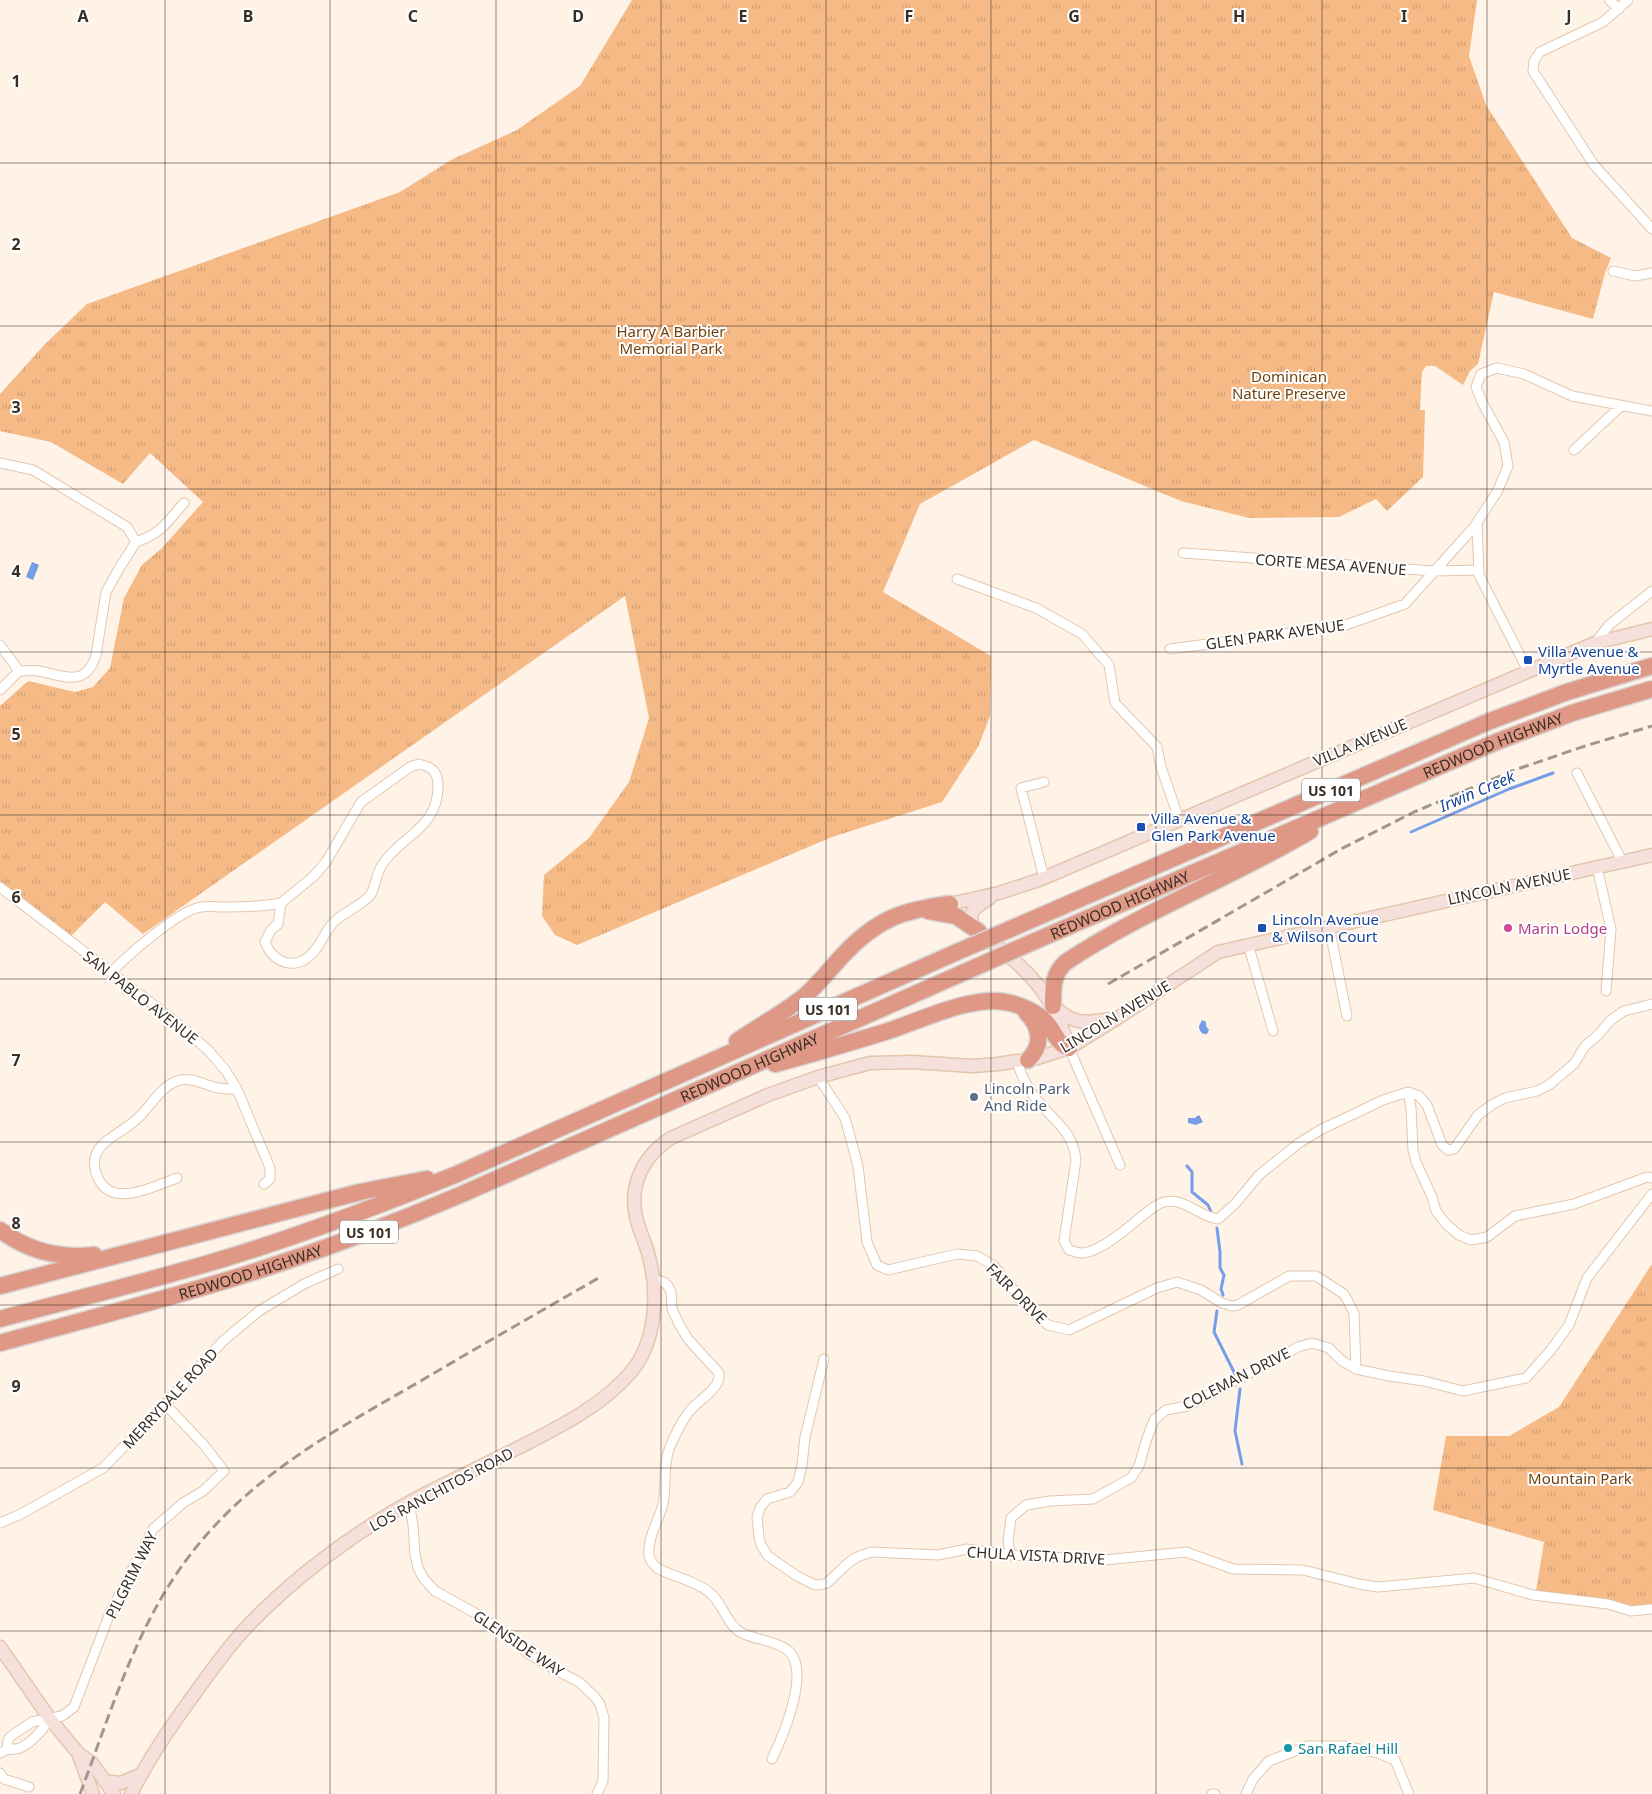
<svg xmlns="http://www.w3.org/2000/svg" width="1652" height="1794" viewBox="0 0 1652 1794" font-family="'Noto Sans',sans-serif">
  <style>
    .park { fill: url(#park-tufts) }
    .water { fill: url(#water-ripples) }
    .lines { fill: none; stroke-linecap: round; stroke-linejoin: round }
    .stream { stroke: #769ee8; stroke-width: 3 }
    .street-casing { stroke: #e4c6ad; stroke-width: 11 }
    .secondary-casing { stroke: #e4c6ad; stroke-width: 15 }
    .highway-casing { stroke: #d7d5d3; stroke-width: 19 }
    .street { stroke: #fff; stroke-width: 9 }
    .secondary { stroke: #f6e0db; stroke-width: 12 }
    .highway { stroke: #e09886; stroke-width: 16 }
    .rail { stroke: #a2978c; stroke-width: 3; stroke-dasharray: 10 5; stroke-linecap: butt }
    .highway-bridge-casing { stroke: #d7d5d3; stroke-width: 19; stroke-linecap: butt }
    .highway-bridge { stroke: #e09886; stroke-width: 16 }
    .grid { fill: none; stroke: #392e24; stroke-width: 1; stroke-opacity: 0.55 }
    .transit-dot { fill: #1a4fb4; stroke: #fff; stroke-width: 2 }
    .hotel-dot { fill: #d1479c; stroke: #fff; stroke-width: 2 }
    .service-dot { fill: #5c6f8a; stroke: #fff; stroke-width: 2 }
    .culture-dot { fill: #0f9aa8; stroke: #fff; stroke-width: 2 }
    .labels { text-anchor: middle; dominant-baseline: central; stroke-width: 4; stroke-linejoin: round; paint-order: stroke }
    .shield { fill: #fff; stroke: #746d66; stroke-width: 1 }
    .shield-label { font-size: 14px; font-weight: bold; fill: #392e24 }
    .park-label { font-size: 15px; fill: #724311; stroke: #fff }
    .street-label { font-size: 15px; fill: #392e24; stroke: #fff }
    .transit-label { font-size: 15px; fill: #164399; stroke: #fff; text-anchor: start }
    .hotel-label { font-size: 15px; fill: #b23c85; stroke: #fff; text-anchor: start }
    .service-label { font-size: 15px; fill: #4e5e75; stroke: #fff; text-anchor: start }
    .culture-label { font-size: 15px; fill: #0d838f; stroke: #fff; text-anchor: start }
    .water-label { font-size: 16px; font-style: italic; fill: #184298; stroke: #fff }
    .grid-label { font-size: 16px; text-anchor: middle; font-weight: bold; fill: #392e24; stroke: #fff; stroke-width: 4; stroke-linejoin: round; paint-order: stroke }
  </style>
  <defs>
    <pattern id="park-tufts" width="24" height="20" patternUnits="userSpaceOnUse" patternTransform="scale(1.25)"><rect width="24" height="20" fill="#f5ba86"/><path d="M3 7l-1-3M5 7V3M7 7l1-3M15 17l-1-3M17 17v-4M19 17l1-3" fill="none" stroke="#d3a074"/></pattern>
    <pattern id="water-ripples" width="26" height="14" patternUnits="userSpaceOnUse" patternTransform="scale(1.25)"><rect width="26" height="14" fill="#769ee8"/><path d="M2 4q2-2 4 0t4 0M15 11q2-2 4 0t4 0" fill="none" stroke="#6281bc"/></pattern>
  </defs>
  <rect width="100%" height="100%" fill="#fff3e8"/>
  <!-- park -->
  <path class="park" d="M632 0H1477L1469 56 1486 105 1572 238 1611 258 1605 273 1593 319 1494 292 1478 364 1470 371 1463 385 1435 366H1426L1422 372 1420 410H1425L1423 477 1387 511 1376 499 1339 517 1249 518 1181 501 1034 440 920 504 883 592 991 656 990 716 978 747 942 802 832 837 577 945 555 935 542 916 544 875 589 838 629 782 649 718 625 596 143 934 105 902 68 939 0 887V706L28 681 75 692 93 687 110 668 124 598 142 565 162 548 203 502 150 453 123 484 51 442 0 431V394L45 344 87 304 400 192 451 160 517 130 580 86Z
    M1652 1264V1610L1536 1591 1544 1542 1433 1510 1446 1436H1509L1559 1407Z"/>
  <!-- water -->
  <path class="water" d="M32 562 39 565 33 580 26 577Z
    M1202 1020 1206 1022V1026L1209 1030 1207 1034C1202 1035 1199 1031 1199 1026Z
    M1199 1115 1203 1122 1196 1125 1188 1123V1118H1195Z"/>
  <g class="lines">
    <!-- stream -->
    <path class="stream" d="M1411 832 1509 789 1553 773
      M1187 1166 1192 1172V1192L1208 1205 1211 1212
      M1217 1228 1220 1252V1268L1224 1275 1221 1289 1223 1295
      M1217 1311 1214 1332 1235 1374
      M1240 1389 1235 1431 1242 1464"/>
    <!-- street casing -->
    <g class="street-casing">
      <path id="street" d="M1609 0 1619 9
        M1628 0 1603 22 1540 52 1534 61 1533 71 1594 165 1652 229
        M1613 271 1635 276 1652 273
        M1574 450 1621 406
        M0 463 33 470 127 527 136 542 120 567 106 592 96 655C86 688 64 676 39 671 33 670 26 671 19 671L0 690
        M1477 523 1479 575 1528 671
        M136 542C161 534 167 522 184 503
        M1183 553 1434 571 1479 570
        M957 579 1036 608 1082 634 1109 665 1115 703 1157 747 1161 767 1179 819
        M1595 643 1609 625 1652 591
        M0 645 19 671
        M1170 649 1343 626 1405 604 1474 527 1497 492 1508 466 1504 442 1482 402 1476 387 1481 374 1497 368 1524 374 1572 396 1652 411
        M419 764C431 767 437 770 438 784 439 829 401 835 382 865 376 874 376 885 371 894 363 906 342 912 332 924 323 935 317 953 304 960 287 969 271 958 265 942L271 930 278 924 281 903 314 876 326 862 361 802 410 767Z
        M1577 773 1622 861
        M1044 782 1021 788 1044 878
        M1597 867 1611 929 1606 991
        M0 887 176 1022 209 1051 226 1071 237 1089 270 1168V1179L264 1184
        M1329 926 1347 1016
        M1248 944 1273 1031
        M111 973C126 956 177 913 197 908 205 905 216 907 224 907 243 907 262 907 281 903
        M1069 1048 1120 1165
        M1017 1062C1022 1078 1030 1093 1042 1106 1058 1124 1073 1133 1076 1160L1064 1241 1069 1250C1072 1251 1076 1252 1080 1253 1098 1254 1128 1228 1142 1216 1149 1211 1156 1204 1164 1202 1184 1197 1200 1217 1218 1219L1235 1204 1259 1175 1299 1143 1322 1129 1356 1113 1383 1100 1408 1092 1419 1096 1427 1105 1442 1145 1448 1150 1454 1149 1478 1115 1493 1104 1505 1098 1537 1091 1549 1085 1574 1064 1585 1046 1597 1036 1611 1020 1624 1011 1652 1004
        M818 1077 845 1118 858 1166 867 1242 877 1265 888 1270 957 1254 977 1256 994 1266 1030 1310 1048 1325 1069 1330 1157 1288 1177 1282 1201 1290 1222 1303 1232 1306 1238 1305 1289 1276H1316L1344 1294 1354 1313 1356 1369
        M1408 1092 1411 1108 1413 1150 1416 1162 1432 1197 1436 1211 1446 1224 1459 1235 1471 1240 1487 1237 1515 1216 1574 1204 1647 1177 1652 1178
        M177 1178C154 1186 112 1209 98 1178 94 1170 93 1160 97 1152 106 1137 126 1130 138 1118 151 1106 160 1087 177 1081 191 1076 204 1085 218 1088 224 1089 230 1089 237 1089
        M653 1279 664 1282 668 1286 671 1292 672 1309 679 1324 688 1339 719 1373C721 1390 697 1400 688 1413 681 1423 668 1447 667 1458 664 1473 666 1489 663 1504 659 1520 647 1538 649 1556 650 1561 653 1564 657 1568 673 1577 694 1580 709 1592 723 1602 726 1625 742 1633 756 1640 773 1640 786 1649 813 1667 783 1736 772 1759
        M824 1359 805 1437 802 1465 798 1482 790 1492 767 1499 760 1508 757 1517 759 1537 761 1545 768 1556 797 1576 813 1584 819 1585 827 1583 847 1564 857 1557 871 1552 938 1555 967 1549 1011 1555 1104 1560 1186 1552 1233 1569 1303 1570 1359 1584 1378 1587 1474 1578 1533 1595 1608 1604 1631 1611 1652 1609
        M409 1503 413 1525 415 1554 418 1568 424 1579 435 1591 475 1613 501 1630 529 1654 554 1669 579 1682 595 1697 600 1704 604 1718 603 1781 597 1794
        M0 1523 19 1515 103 1468 165 1404 223 1341 259 1311 304 1284 338 1269
        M1011 1555 1008 1542 1011 1518 1026 1505 1050 1501 1093 1499 1131 1478 1139 1466 1146 1441 1154 1420 1166 1410 1188 1406 1298 1347 1312 1343 1329 1348 1342 1361 1356 1369 1389 1376 1424 1381 1463 1391 1526 1378 1550 1351 1569 1325 1587 1278 1652 1194
        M7 1748 8 1740 11 1736 32 1722 62 1716 74 1707 110 1613 153 1529 183 1503 203 1491 224 1471 204 1445 165 1404
        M0 1753C9 1747 12 1751 20 1748 33 1742 42 1730 50 1719
        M0 1773 4 1779 29 1787
        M1212 1794H1215
        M1246 1794 1253 1779 1269 1761 1308 1746H1344L1378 1753 1395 1760 1409 1794"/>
    </g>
    <!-- secondary casing -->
    <g class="secondary-casing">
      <path id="secondary" d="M990 898C975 907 963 914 978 931 1025 969 1051 987 1069 1048
        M950 904 999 893 1039 880 1595 643 1652 629
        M1056 1008C1075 1026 1087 1022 1111 1019
        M0 1647 50 1719 78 1753 92 1763 114 1794
        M78 1753 93 1794
        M105 1781 121 1783 142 1774
        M131 1794C146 1763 165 1735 185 1707 204 1681 222 1654 244 1630 292 1578 361 1527 425 1494 456 1478 488 1463 520 1447 559 1427 602 1406 631 1372 656 1342 659 1294 649 1257 646 1243 639 1231 636 1217 629 1185 643 1156 671 1138L768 1095 818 1077 870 1063 912 1062 973 1066 998 1064 1037 1058 1069 1048 1116 1019 1218 952 1652 855"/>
    </g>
    <!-- highway casing -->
    <g class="highway-casing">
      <g id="highway">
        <path d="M928 911 956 916 978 931"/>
        <path d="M1015 927 1490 721 1567 692 1652 666"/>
        <path id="s1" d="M1035 941 1496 742 1572 713 1652 689"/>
        <path d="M1053 1006C1053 989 1052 974 1066 962 1143 911 1231 878 1310 831"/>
        <path d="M1026 1012C1040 1026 1044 1045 1028 1060"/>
        <path d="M737 1041C759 1026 787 1011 807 994 820 982 831 968 843 955 877 919 902 910 950 904"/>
        <path d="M775 1064C812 1054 849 1043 885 1032 920 1021 975 993 1010 1003 1023 1006 1038 1013 1047 1023 1055 1032 1057 1044 1069 1048"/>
        <path d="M0 1230C28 1251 59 1259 94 1255"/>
        <path d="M0 1286 360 1192 427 1179"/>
        <path d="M0 1319C75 1299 151 1281 226 1258 305 1234 381 1205 457 1174L957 952"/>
        <path id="s2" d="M0 1343C77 1322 155 1302 231 1279 309 1255 385 1227 460 1195L976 967"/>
      </g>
    </g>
    <!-- street -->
    <use href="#street" class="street"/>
    <!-- secondary -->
    <use href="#secondary" class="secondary"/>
    <!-- highway -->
    <use href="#highway" class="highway"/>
    <!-- rail -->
    <path class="rail" d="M1108 984 1341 849 1414 812 1512 771 1585 746 1652 726
      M80 1794C108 1720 131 1642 175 1576 237 1483 325 1436 419 1382 480 1346 541 1311 602 1276"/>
    <!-- highway-bridge casing -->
    <g class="highway-bridge-casing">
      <path id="highway-bridge" d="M957 952 1015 927
        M976 967 1035 941"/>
    </g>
    <!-- highway-bridge -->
    <use href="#highway-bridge" class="highway-bridge"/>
  </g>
  <!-- grid -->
  <path class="grid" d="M165 0V1794M330 0V1794M496 0V1794M661 0V1794M826 0V1794M991 0V1794M1156 0V1794M1322 0V1794M1487 0V1794M0 163H1652M0 326H1652M0 489H1652M0 652H1652M0 815H1652M0 979H1652M0 1142H1652M0 1305H1652M0 1468H1652M0 1631H1652"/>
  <!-- markers -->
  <g class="transit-dot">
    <rect x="1523" y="655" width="10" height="10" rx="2.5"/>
    <rect x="1136" y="822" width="10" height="10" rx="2.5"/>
    <rect x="1257" y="923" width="10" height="10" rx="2.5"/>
  </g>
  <circle class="hotel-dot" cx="1508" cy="928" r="5"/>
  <circle class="service-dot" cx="974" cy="1097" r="5"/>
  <circle class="culture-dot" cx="1288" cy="1748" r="5"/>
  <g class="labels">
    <!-- shield labels -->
    <g class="shield">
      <rect x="1302" y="778.5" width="58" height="23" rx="4"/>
      <rect x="799" y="997.5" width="58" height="23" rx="4"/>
      <rect x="340" y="1220.5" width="58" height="23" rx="4"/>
    </g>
    <g class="shield-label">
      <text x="1331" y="790">US 101</text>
      <text x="828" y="1009">US 101</text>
      <text x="369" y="1232">US 101</text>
    </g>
    <!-- park labels -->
    <g class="park-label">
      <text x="671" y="331">Harry A Barbier<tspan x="671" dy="17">Memorial Park</tspan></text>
      <text x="1289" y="376">Dominican<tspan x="1289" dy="17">Nature Preserve</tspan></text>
      <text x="1580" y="1478">Mountain Park</text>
    </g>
    <!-- street labels -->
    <g class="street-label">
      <text transform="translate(1331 564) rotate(4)">CORTE MESA AVENUE</text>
      <text transform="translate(1275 634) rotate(-8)">GLEN PARK AVENUE</text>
      <text transform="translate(1360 742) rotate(-23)">VILLA AVENUE</text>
      <text stroke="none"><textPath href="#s1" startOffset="498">REDWOOD HIGHWAY</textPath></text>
      <text transform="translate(1509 886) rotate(-12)">LINCOLN AVENUE</text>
      <text stroke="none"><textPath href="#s1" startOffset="92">REDWOOD HIGHWAY</textPath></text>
      <text transform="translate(141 997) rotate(38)">SAN PABLO AVENUE</text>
      <text transform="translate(1115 1016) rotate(-31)">LINCOLN AVENUE</text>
      <text stroke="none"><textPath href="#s2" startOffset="800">REDWOOD HIGHWAY</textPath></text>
      <text stroke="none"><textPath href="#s2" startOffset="260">REDWOOD HIGHWAY</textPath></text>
      <text transform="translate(1017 1293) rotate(45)">FAIR DRIVE</text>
      <text transform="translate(1236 1378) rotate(-27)">COLEMAN DRIVE</text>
      <text transform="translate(170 1398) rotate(-47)">MERRYDALE ROAD</text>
      <text transform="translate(441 1489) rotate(-28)">LOS RANCHITOS ROAD</text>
      <text transform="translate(1036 1555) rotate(3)">CHULA VISTA DRIVE</text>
      <text transform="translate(131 1575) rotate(-63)">PILGRIM WAY</text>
      <text transform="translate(519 1643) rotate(34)">GLENSIDE WAY</text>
    </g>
    <!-- transit labels -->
    <g class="transit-label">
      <text x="1538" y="651">Villa Avenue &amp;<tspan x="1538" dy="17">Myrtle Avenue</tspan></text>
      <text x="1151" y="818">Villa Avenue &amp;<tspan x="1151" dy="17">Glen Park Avenue</tspan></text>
      <text x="1272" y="919">Lincoln Avenue<tspan x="1272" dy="17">&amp; Wilson Court</tspan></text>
    </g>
    <!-- hotel labels -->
    <g class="hotel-label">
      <text x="1518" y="928">Marin Lodge</text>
    </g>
    <!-- service labels -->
    <g class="service-label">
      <text x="984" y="1088">Lincoln Park<tspan x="984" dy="17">And Ride</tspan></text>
    </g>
    <!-- culture labels -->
    <g class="culture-label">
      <text x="1298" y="1748">San Rafael Hill</text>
    </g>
    <!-- water labels -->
    <g class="water-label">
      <text transform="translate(1477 791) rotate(-23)">Irwin Creek</text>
    </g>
  </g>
  <g class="grid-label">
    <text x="83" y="22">A</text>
    <text x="248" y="22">B</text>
    <text x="413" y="22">C</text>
    <text x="578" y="22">D</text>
    <text x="743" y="22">E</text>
    <text x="909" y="22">F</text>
    <text x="1074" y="22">G</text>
    <text x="1239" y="22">H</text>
    <text x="1404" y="22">I</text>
    <text x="1569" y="22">J</text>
    <text x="16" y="87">1</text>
    <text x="16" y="250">2</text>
    <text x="16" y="413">3</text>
    <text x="16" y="577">4</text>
    <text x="16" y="740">5</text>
    <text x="16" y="903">6</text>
    <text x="16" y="1066">7</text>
    <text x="16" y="1229">8</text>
    <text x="16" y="1392">9</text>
  </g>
</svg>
